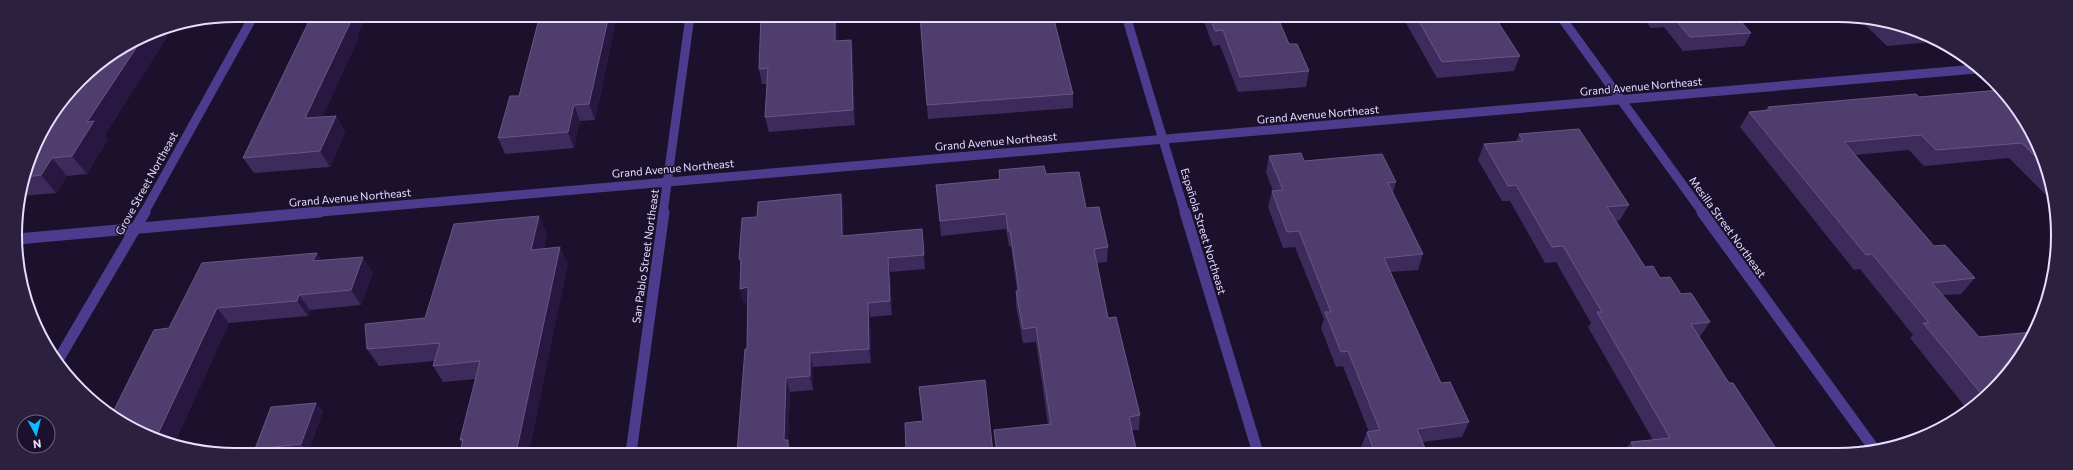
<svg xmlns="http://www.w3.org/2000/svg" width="2073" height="470" viewBox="0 0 2073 470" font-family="Commissioner,sans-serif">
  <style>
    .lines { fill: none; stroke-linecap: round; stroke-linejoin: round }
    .street-far1 { stroke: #4d3c8d; stroke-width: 9 }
    .street { stroke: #4d3c8d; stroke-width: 11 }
    .wall { fill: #3d2b5b }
    .shaded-wall { fill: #281841 }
    .building { fill: #4f3e6d; stroke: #675784 }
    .labels { text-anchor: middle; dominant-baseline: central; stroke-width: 3; stroke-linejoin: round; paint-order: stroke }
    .street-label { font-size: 11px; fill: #e7deff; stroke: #1b112d }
    .rim { fill: none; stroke: #e7deff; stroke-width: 2 }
  </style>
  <rect width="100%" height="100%" fill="#1b112d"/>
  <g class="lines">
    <!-- street-far1 -->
    <path class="street-far1" d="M1126 16 1185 213
      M1561 17 1703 213
      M144 213 254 15
      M309 213 1976 69
      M663 213 690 16"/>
    <!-- street -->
    <path class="street" d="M1185 212 1258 453
      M1702 212 1875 450
      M17 239 320 212
      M57 362 145 212
      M631 453 664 212"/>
  </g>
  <!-- wall -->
  <path class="wall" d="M312 15H367L357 36 358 39 322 117 336 116 345 132 330 167 254 173 243 158Z
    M540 15H617L595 120 580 121 574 148 505 154 498 138 519 96Z
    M920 16 1073 94V108L928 119Z
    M1202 16H1277L1289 44 1309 71 1306 87 1238 92 1220 45 1213 46Z
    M1402 16H1494L1520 56 1514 71 1437 78Z
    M1642 17H1737L1751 33 1744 46 1683 51 1664 27 1651 28Z
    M1857 17H1867L1933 39 1931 42 1887 46Z
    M173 27 105 135 108 139 87 174 67 176 56 193 22 196 38 138 151 32Z
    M851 40 853 55 855 125 769 132 765 117 767 84H762L759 69 838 41Z
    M1919 97 2013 101 2051 178 2052 201 2009 158 1924 166 1909 150 1855 155 1934 246 1975 278 1961 294 1943 295 1993 391 1967 409 1910 338 1913 335 1860 269 1854 270 1740 127 1749 112 1765 110 1768 107Z
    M1519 134 1629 205 1620 220 1616 221 1645 267 1681 294 1710 322 1699 338 1729 383 1779 453H1623L1631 442 1653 440 1588 327 1591 323 1556 262 1545 263 1510 201H1502L1478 160 1484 144 1516 141Z
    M1269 156 1304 161 1396 182 1393 192 1423 254 1418 270 1390 272 1441 383 1469 422 1462 437 1422 442 1427 453H1364L1361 447 1367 432H1369L1343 366 1336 367 1321 328 1324 319 1295 247 1283 248 1268 207 1272 191H1273L1266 172Z
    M999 170 1046 174 1086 208 1108 247 1107 262 1097 263 1108 318 1140 415 1139 430H1132L1137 453H996L994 430 1048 424 1036 342 1023 343 1016 306V291H1017L1011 246H1009L1006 229 941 236 936 185 999 179Z
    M844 209V236L923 243 925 269 890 272 892 315 870 317 871 363 813 367V390L790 392 788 441 747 349 748 302 744 303 740 289 741 266 739 259Z
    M547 233 544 249 568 264 462 443 460 440 476 379 443 382 433 366 434 361 379 366 367 349 425 318Z
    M322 260 373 272 361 305 310 310 308 316 229 323 175 442 125 425 169 328Z
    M323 411 308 452 300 453H259L255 449Z"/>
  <!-- shaded-wall -->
  <path class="shaded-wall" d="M351 15H367L357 36 358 39 315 134 305 118Z
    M609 15H617L595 120 589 104Z
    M835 16H837L838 56 835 41Z
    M173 27 105 135 108 139 87 174 72 156 87 122 144 36 151 32Z
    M851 40 853 55 855 125 853 110Z
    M574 105 580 121 574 148 568 132Z
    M336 116 345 132 330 167 320 151Z
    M52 158 67 176 56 193 41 175Z
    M841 194 844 209V250L842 236Z
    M539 216 547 233 540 267 531 250Z
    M560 247 568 264 529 453H516Z
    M317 253 327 268 313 261Z
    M363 257 373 272 361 305 351 290Z
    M888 258 890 272 892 315 890 301Z
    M748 287 752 302 744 303 740 289Z
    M22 291 32 301 29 306 23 292Z
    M299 295 310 310 308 316 297 301Z
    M868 303 870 317 871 363 869 349Z
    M217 308 229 323 175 442 157 436Z
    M810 353 813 367V390L810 376Z
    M786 378 790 392 788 441 792 453H788L784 440Z
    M316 403 323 411 308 452 301 444Z"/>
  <!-- building -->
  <path class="building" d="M312 15H351L348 23H350L305 118 336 116 320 151 243 158Z
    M540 15H609L589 104 574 105 568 132 498 138 510 96H519Z
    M761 16H835V41L851 40 853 110 765 117 768 68 759 69Z
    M920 16H1053L1073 94 927 105Z
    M1210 16H1277L1289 44H1297L1309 71 1240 77 1223 30 1215 31Z
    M1416 16H1494L1520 56 1442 62Z
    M1673 17H1737L1751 33 1690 37Z
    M1892 26 1905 30H1897Z
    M144 36 87 122 94 121 72 156 52 158 41 175 27 177 38 138 90 70Z
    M2000 90 2013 101 2043 164 2022 143 1936 150 1921 135 1844 142 1934 246 1945 245 1975 278 1932 283 1979 337 2033 332 2034 334 1993 391 1984 397 1923 323H1929L1872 254 1866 255 1749 112 1771 110 1768 107 1916 94 1919 97Z
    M1579 129 1629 205 1607 207 1645 267 1653 266 1660 278 1670 277 1681 294 1691 293 1710 322 1691 324 1729 383H1733L1779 453H1637L1631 442 1670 438 1597 312H1602L1563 246 1552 247 1516 185 1508 186 1484 144 1523 141 1519 134Z
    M1301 153 1304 161 1382 154 1396 182 1388 183 1423 254 1384 258 1441 383 1450 382 1469 422 1417 429 1427 453H1375L1367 432 1380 430 1348 351 1341 352 1325 312H1331L1299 231 1287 232 1272 191 1283 190 1269 156Z
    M1044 166 1046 174 1079 172 1086 208 1099 207 1108 247 1094 249 1108 318 1116 317 1140 415 1129 417 1137 453H997L994 430 1051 424 1036 327 1023 329 1016 291H1019L1010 231H1008L1006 214 940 221 936 185 1000 179 999 170Z
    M841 194 842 236 922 229 924 255 888 258 890 301 868 303 869 349 810 353V376L786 378 784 440H788V453H737L745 349H747L748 287 740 289 741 259H739L742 218 757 217 758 202Z
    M539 216 531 250 560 247 516 453H460L463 439 460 440 480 361 433 366 440 343 367 349 365 324 425 318 454 224Z
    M317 253 313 261 363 257 351 290 299 295 297 301 217 308 157 436 125 425 112 414 154 330 169 328 202 263Z
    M985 380 993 453H906L905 423 923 421 919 387Z
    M316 403 301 444 255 449 271 407Z"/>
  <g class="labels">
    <!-- street labels -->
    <g class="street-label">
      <text transform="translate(1641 86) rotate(-5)">Grand Avenue Northeast</text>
      <text transform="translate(1318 114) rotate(-5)">Grand Avenue Northeast</text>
      <text transform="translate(996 141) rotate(-5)">Grand Avenue Northeast</text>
      <text transform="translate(673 168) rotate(-5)">Grand Avenue Northeast</text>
      <text transform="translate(146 183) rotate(-61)">Grove Street Northeast</text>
      <text transform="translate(350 197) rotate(-5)">Grand Avenue Northeast</text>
      <text transform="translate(1728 227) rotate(54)">Mesilla Street Northeast</text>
      <text transform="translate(1204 231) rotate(73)">Española Street Northeast</text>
      <text transform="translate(645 256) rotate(-82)">San Pablo Street Northeast</text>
    </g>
  </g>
  <!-- crop -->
  <path d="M0 0H2073V470H0ZM235 22H1838A213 213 0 0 1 2051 235V235A213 213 0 0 1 1838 448H235A213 213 0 0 1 22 235V235A213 213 0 0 1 235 22Z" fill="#2b213e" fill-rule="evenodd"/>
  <path class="rim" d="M235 22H1838A213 213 0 0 1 2051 235V235A213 213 0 0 1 1838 448H235A213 213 0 0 1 22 235V235A213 213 0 0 1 235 22Z"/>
  <!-- north arrow -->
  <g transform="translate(36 434) rotate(173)"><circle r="19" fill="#1b112d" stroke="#6d6381"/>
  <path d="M0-3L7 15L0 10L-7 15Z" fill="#0abbff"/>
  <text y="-6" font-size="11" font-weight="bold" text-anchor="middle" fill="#e7deff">N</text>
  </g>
</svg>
